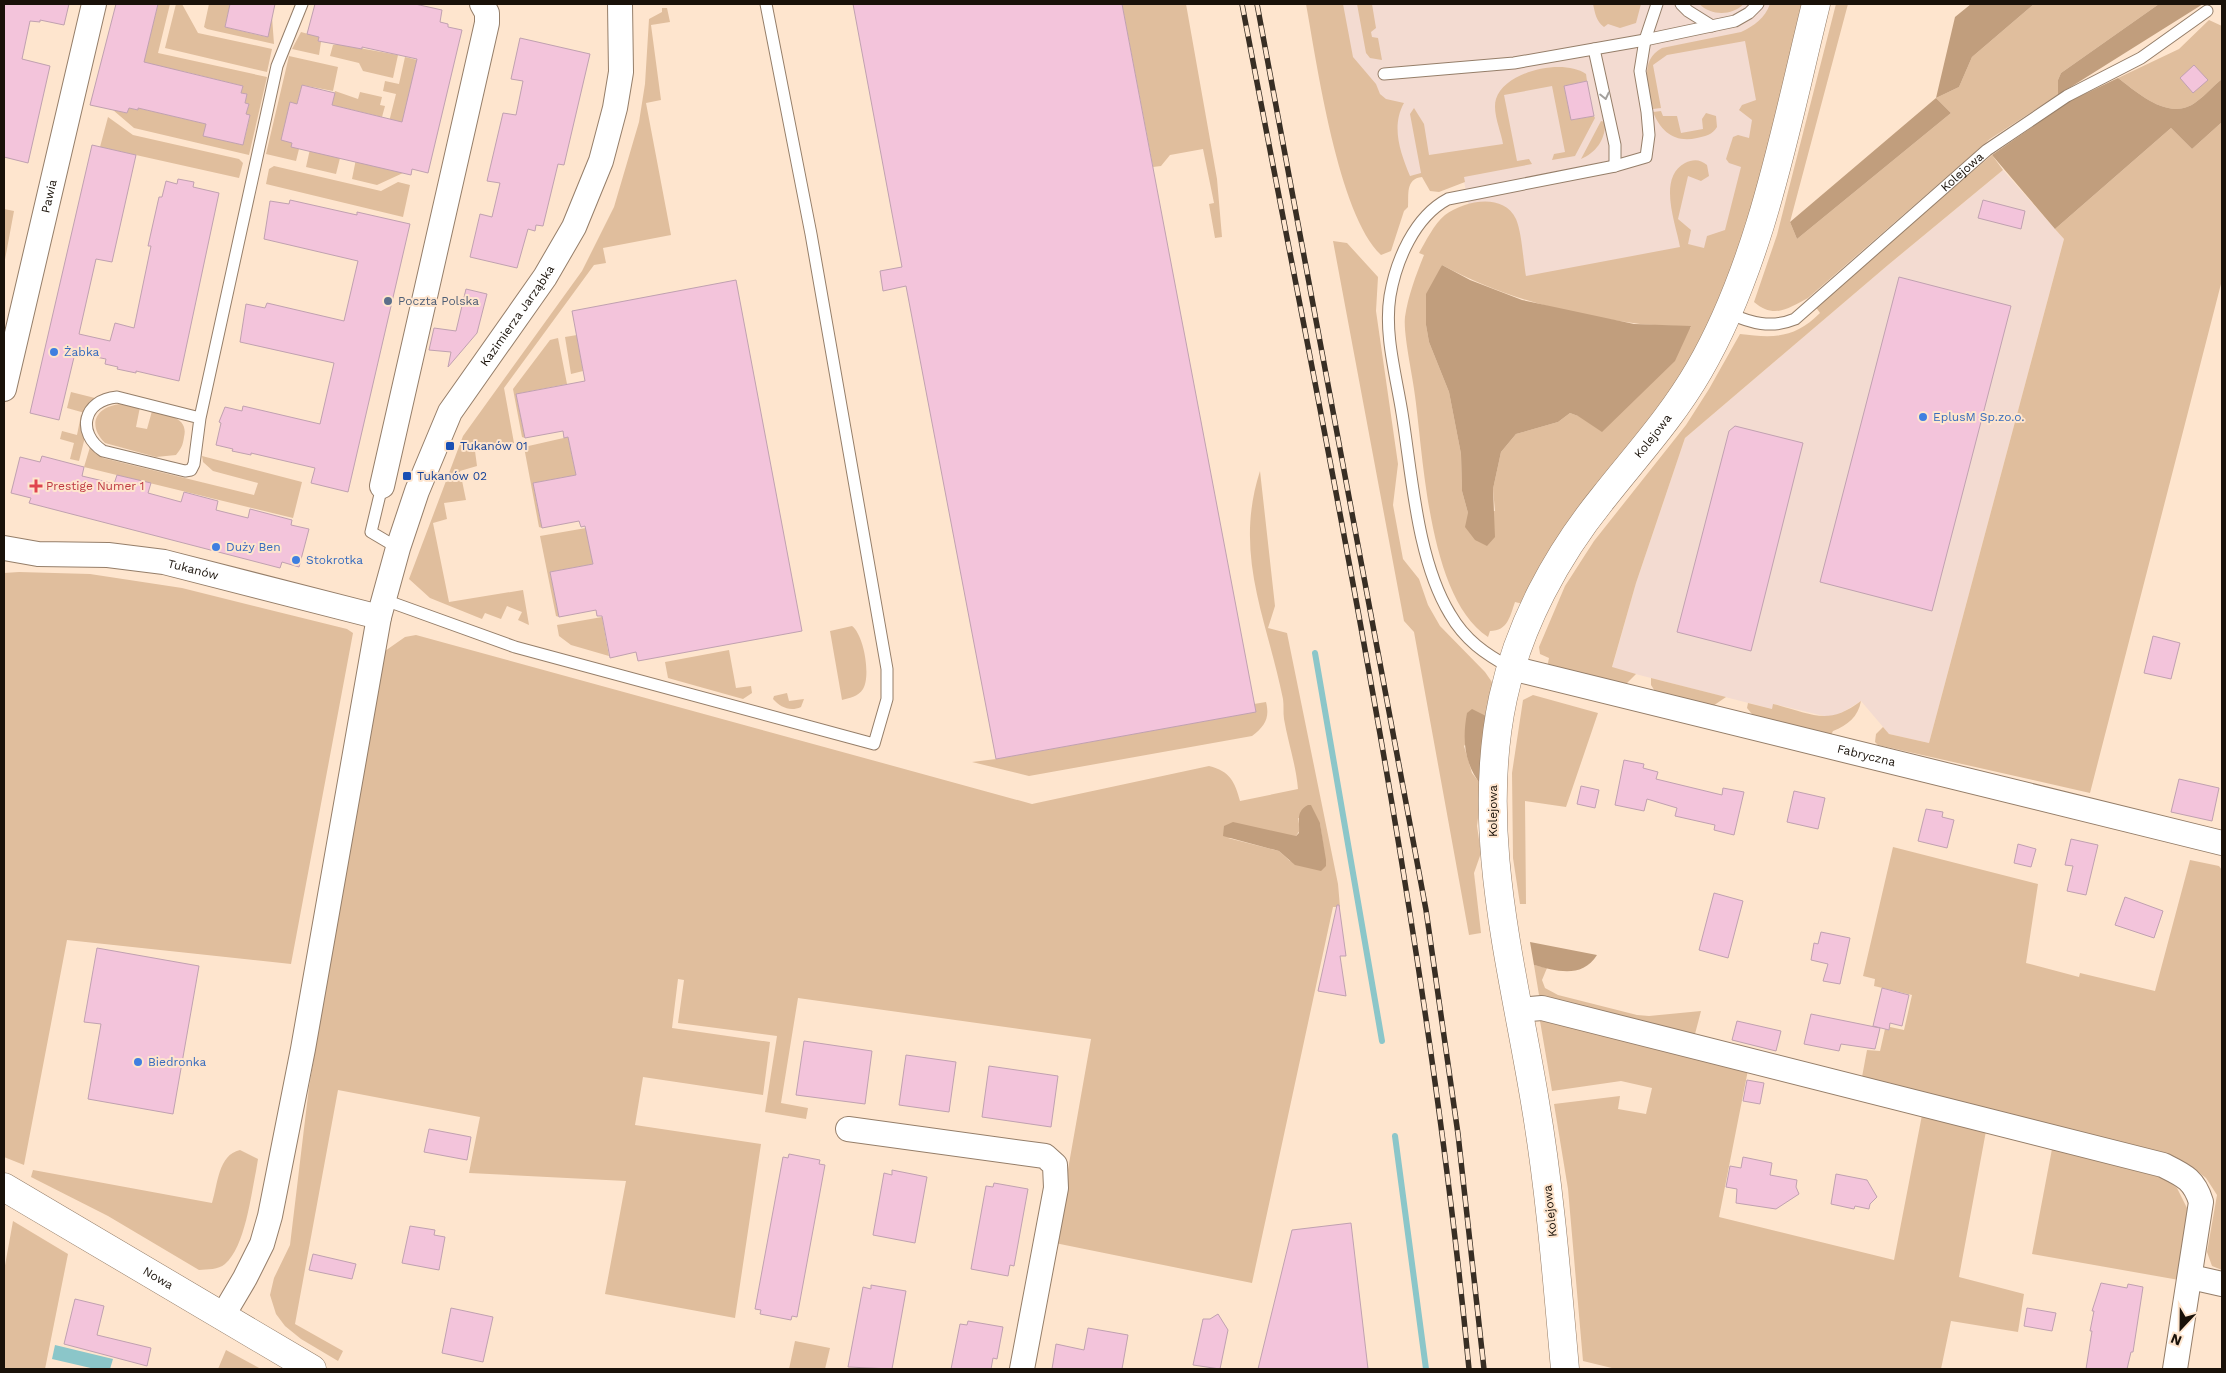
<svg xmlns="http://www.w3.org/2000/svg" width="2226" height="1373" viewBox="0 0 2226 1373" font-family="'Work Sans',sans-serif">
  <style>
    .industrial { fill: #f3dbd1 }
    .green { fill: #e0be9d; fill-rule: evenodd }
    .forest { fill: #c19e7d }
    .water { fill: #8bc6c9 }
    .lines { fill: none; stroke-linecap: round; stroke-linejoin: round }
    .stream { stroke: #8bc6c9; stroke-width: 6 }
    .building { fill: #f3c4db; stroke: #c0a1b0 }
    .lane-casing { stroke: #957e69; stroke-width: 13 }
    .street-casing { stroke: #957e69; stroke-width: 26 }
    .secondary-casing { stroke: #957e69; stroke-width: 29 }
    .lane { stroke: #fff; stroke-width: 11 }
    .street { stroke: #fff; stroke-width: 24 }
    .secondary { stroke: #fff; stroke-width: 28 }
    .rail-casing { stroke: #382e24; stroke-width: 5.5 }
    .rail { stroke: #fee5ce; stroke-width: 4; stroke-dasharray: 11; stroke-linecap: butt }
    .oneway { stroke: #a3a09d }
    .service-dot { fill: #5c6f8a; stroke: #fee5ce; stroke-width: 2 }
    .shop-dot { fill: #3f7fe0; stroke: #fee5ce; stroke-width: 2 }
    .transit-dot { fill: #1a4fb4; stroke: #fee5ce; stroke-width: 2 }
    .health-dot { fill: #e0444e; stroke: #fee5ce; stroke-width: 2 }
    .labels { text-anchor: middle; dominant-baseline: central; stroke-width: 4; stroke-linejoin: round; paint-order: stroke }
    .street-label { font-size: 12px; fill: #191109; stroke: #fee5ce }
    .service-label { font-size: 12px; fill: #4e5e75; stroke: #fee5ce; text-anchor: start }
    .shop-label { font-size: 12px; fill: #366cbe; stroke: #fee5ce; text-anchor: start }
    .transit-label { font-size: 12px; fill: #164399; stroke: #fee5ce; text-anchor: start }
    .health-label { font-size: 12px; fill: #be3a42; stroke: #fee5ce; text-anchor: start }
  </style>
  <rect width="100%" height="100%" fill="#fee5ce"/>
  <!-- industrial -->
  <path class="industrial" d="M1332 4H1784L1765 87 1720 252 1523 277 1471 217 1461 166 1400 178 1351 106Z
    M2003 170 2064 239 1929 743 1889 734 1861 701 1840 714 1828 717 1774 704 1772 709 1612 668 1636 583 1685 438 1888 265Z"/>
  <!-- green -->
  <path class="green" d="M158 4H170L158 53 267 77 249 155 134 128 113 110 127 113 129 108 138 110V108L206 124 204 136 243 145 250 116 246 114 249 104 245 103 247 94 241 93 243 86 182 71 139 65 145 57Z
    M176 4H182L198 33 272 49 267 72 165 48Z
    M209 4H230L225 27 267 37 272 17 274 44 207 29 204 27Z
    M1122 4H1186L1217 179 1222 237 1215 238 1209 204 1214 203 1203 149 1170 155 1161 166 1153 167Z
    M1306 4H1343L1353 57 1376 84 1380 94 1386 99 1404 103C1391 126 1400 152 1410 176L1421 173 1410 114 1414 108 1424 124 1429 155 1503 144C1501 131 1492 112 1496 99 1505 71 1563 58 1586 74L1587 81 1564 86 1571 120 1594 116 1595 118 1575 156 1552 160 1554 154 1565 152 1552 86 1504 95 1517 161 1529 159 1532 164 1464 177 1465 182 1439 192 1430 191 1422 177C1405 179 1409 195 1408 207L1404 211 1391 251 1381 255C1338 214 1317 64 1306 4Z
    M1357 4H1372L1376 28 1371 32 1372 37 1378 38 1382 60 1370 58 1366 53Z
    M1593 4H1641L1636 23 1620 28 1608 24 1604 27C1596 21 1595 13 1593 4Z
    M1699 4H1744C1731 16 1712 16 1699 4Z
    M1770 4H1805L1745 232 1725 289 1701 340 1673 388 1523 604 1515 602C1510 616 1508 631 1490 631L1488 637C1429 598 1424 462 1415 396 1413 377 1403 334 1405 317 1408 296 1416 275 1424 255L1419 253C1426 241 1434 224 1445 215 1464 201 1503 192 1516 219 1522 233 1523 260 1526 276L1680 247C1676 224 1657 178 1685 163 1693 159 1700 159 1707 165L1709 176 1701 181 1688 176 1678 219 1691 230 1688 244 1704 248 1707 236 1725 230 1741 167 1729 163 1726 159 1733 137 1738 135 1749 138 1752 120 1739 110 1742 105 1756 100 1745 41 1667 55 1653 65 1661 108 1653 109C1649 87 1638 61 1662 48L1741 32C1754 26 1765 18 1770 4ZM1442 265C1501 297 1567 314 1633 323 1652 326 1672 325 1691 327L1578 416 1570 413 1558 422 1516 434 1501 452 1493 489 1495 511 1468 513 1462 491 1461 454 1449 392 1429 342 1426 325Z
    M1836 4H1848L1790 222 1797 239 1951 113 1936 98 1959 87 1972 57 2034 4H2159L2061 73 2058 80V95L1990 139 1808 298C1787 309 1774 319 1754 302L1777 235Z
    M662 8H667L670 22 651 25 661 100 646 103 671 235 603 248 606 263 594 265 504 388 514 443 475 451 477 466 460 471 466 500 444 503 447 519 433 523 449 602 523 590 529 625 518 620 522 612 507 606 501 619 485 613 482 619 430 598 409 579 463 436 582 271 614 207 639 122 645 84 649 19 662 12Z
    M2209 20 2222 26V79C2213 86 2206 95 2196 102 2170 122 2139 94 2118 78L2179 49Z
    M301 32 319 37 318 41 321 42 319 55 292 49Z
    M337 44 398 55 393 78 363 71 359 63 330 56 333 45Z
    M289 56 338 67 333 91 302 85 297 104 282 140 292 143 299 149 296 161 266 154Z
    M405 57 417 60 402 125 389 122 396 94 383 91 385 81 399 84Z
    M335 91 358 99 360 92 382 97 380 105 385 106 382 117 332 105Z
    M1661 111 1663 116H1677L1681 133 1703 129 1702 119 1706 113 1716 116 1717 127C1712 135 1706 136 1697 138 1675 143 1661 132 1653 112Z
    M108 117 133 135 239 159 243 163 239 178 100 147Z
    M1601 121 1605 122C1606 139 1596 153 1581 159Z
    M2222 122V280L2090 793 1878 745 1875 742 1876 734 1883 727 1889 734 1929 743 2064 239 2055 229 2171 128 2192 149Z
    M310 149 340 158 336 174 306 167Z
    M1992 155 2003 170 1888 265 1685 438 1636 583 1612 667 1636 674 1625 685 1547 668 1549 658 1540 654 1539 647 1565 586 1594 541 1686 425 1709 389 1740 334C1773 338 1794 339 1820 313L1815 306Z
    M356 159 403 173 377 185 352 179Z
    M274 166 381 191 398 182 410 185 403 217 266 184 269 169Z
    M4 209 14 211 4 265Z
    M1333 241 1347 243 1378 277 1376 311 1398 464 1393 505 1403 559 1419 579 1428 605 1440 626 1485 672 1494 685 1490 718 1464 746 1472 773 1482 786 1477 826 1481 853 1474 873 1481 933 1469 935 1414 632 1404 621Z
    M577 335 583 371 571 374 565 337Z
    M558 338 567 384 516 394 525 438 522 437 513 389 550 340Z
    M71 392 95 398 85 413 67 408Z
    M121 404 140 407 136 427 147 429 152 411C167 415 189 417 184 437 183 445 181 449 176 455L156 457 105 443C86 424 97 406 121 404Z
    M81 415 84 416 85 437 79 461 70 459 74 443 60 439 62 431 77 435Z
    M568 437 576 475 533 483 542 528 539 527 524 447Z
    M90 447 103 458 254 495 258 483 213 471 203 462 202 456 302 482 293 518 84 467Z
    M1260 471 1275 606 1268 628 1287 633 1338 884 1340 907H1333L1252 1283 1055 1243 1091 1039 798 998 781 1103 808 1108 806 1119 765 1112 777 1036 678 1023 684 980 678 979 672 1028 770 1042 763 1095 643 1077 635 1125 761 1144 735 1318 605 1294 626 1181 469 1173 480 1117 338 1090 295 1324 343 1351 338 1361 301 1339 285 1326 276 1314 270 1295 274 1278 290 1245 309 1087 385 651 405 637 416 635 1032 804 1209 766C1230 771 1235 782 1240 801L1298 789C1296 765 1288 742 1284 719 1283 712 1284 706 1283 699 1267 619 1233 555 1260 471ZM1298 818 1320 823 1326 866 1290 861 1279 851 1228 838 1296 836 1300 830Z
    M586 528 593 564 550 572 559 617 556 616 540 536Z
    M19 572 90 574 182 588 347 629 353 633 291 964 67 940 24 1165 4 1157V573Z
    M602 617 609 656 571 645 559 636 557 625Z
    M852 626C864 635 871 676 863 689 858 697 849 698 842 700L830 631Z
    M729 650 736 688 751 686 752 693 743 699 668 678 665 662Z
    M1651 678 1726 697 1710 708 1658 696 1651 685Z
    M787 693 789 701 804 699 801 707C790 712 780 707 773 699L774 696Z
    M1533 695 1598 713 1566 807 1525 801 1526 904H1520L1513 858 1512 773 1523 700Z
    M1861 701C1858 717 1848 725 1833 731L1830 737 1756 719 1747 708 1748 703 1772 709 1773 704C1811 713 1827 727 1861 701Z
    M1266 702C1270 718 1265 726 1252 736L1029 776 972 762 996 759 1255 712 1254 704Z
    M1893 847 2038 884 2026 963 2079 977 2080 973 2155 991 2190 860 2219 866 2222 870V1270L2212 1266 2207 1252 2217 1195 2206 1178 2188 1164 1862 1077 1867 1050 1880 1051 1885 1029 1889 1030 1890 1027 1904 1030 1912 995 1874 986 1875 979 1863 976Z
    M1534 965 1547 968 1542 980 1545 988 1558 995 1637 1015 1649 1016 1701 1011 1695 1034 1539 995Z
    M1547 1018 1748 1070 1719 1217 1894 1260 1922 1115 1986 1131 1959 1277 2024 1294 2018 1332 1951 1321 1941 1369H1616L1583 1361 1568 1189 1554 1104 1620 1096 1618 1109 1646 1114 1652 1088 1621 1081 1552 1091 1540 1021Z
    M2052 1149 2164 1178 2177 1188 2190 1214 2179 1280 2032 1254Z
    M240 1150 258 1159 256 1171C251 1195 245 1247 225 1264 218 1270 208 1269 199 1270L108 1216 31 1177 33 1170 212 1203C218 1184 218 1155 240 1150Z
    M13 1221 68 1254 45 1369H4V1271Z
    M795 1341 830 1348 825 1369H789Z
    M226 1350 261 1369H218Z"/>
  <!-- forest -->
  <path class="forest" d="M1971 4H2034L1972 57 1959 87 1936 98 1951 113 1797 239 1790 222 1936 98 1955 17Z
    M2159 4H2203L2058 95V80L2061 73Z
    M2118 78C2139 94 2170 122 2196 102 2206 95 2213 86 2222 79V122L2192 149 2171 128 2055 229 1992 155 2068 102Z
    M1442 265 1470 280 1522 300 1634 324 1691 326 1675 361 1602 432 1578 416 1570 413 1558 422 1516 434 1501 452 1493 489 1495 537 1487 546 1475 540 1465 527 1468 513 1462 491 1461 454 1449 392 1429 342 1426 325V294Z
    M1472 709 1490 718 1482 786C1464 764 1462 740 1467 713Z
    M1308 805H1311L1320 823 1326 860V866L1321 871 1295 865 1279 851 1223 836 1224 826 1233 822 1296 836 1299 833C1300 821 1295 812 1308 805Z
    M1530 942 1597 955C1582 979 1556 971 1534 965Z"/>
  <!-- water -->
  <path class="water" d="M55 1345 113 1359 110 1369H95L52 1359Z"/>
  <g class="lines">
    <!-- stream -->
    <path class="stream" d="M1315 653 1382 1041
      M1395 1136 1426 1369"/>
  </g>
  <!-- building -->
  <path class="building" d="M4 4H69L64 25 40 20V22L30 21 22 59 50 66 28 163 4 157Z
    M116 4H158L144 62 243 86 241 93 247 94 245 103 249 104 246 114 250 115 243 145 203 136 206 124 138 108V110L129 108 127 113 90 105Z
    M230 4H275L268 37 225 27Z
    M315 4H415L442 10 440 22 448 24V27L462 30 428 173 412 169 411 175 291 147 292 143 281 140 290 102 297 104 302 85 335 93 332 105 402 122 417 59 362 47V49L318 41 319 37 307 34Z
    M853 4H1122L1256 712 996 759 906 286 883 291 880 271 902 267Z
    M520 38 590 54 564 165 558 164 543 226 536 225 535 231 528 229 517 268 470 257 480 214 492 217 500 183 487 181 503 113 516 115 523 81 511 79Z
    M2194 65 2208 80 2193 93 2180 78Z
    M1587 81 1594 116 1571 120 1564 86Z
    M92 145 136 155 112 262 96 259 79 334 110 341 115 323 134 328 151 246H148L159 197H162L166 181 177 184 178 179 194 182 193 187 219 193 179 381 136 371V373L117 369 118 367 105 364 106 359 75 353 59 420 30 413Z
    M290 200 357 215V212L410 224 348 492 311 483 315 468 251 453V455L232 451 233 449 216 445 221 423 219 422 225 407 242 411 243 406 320 424 334 363 240 342 246 304 265 308 267 303 344 321 358 261 264 239 270 201 289 204Z
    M1983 200 2025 211 2021 229 1978 218Z
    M1899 277 2011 306 1932 611 1820 582Z
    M736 280 802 631 638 661 636 652 610 658 602 616H597L596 610 559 617 550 572 593 564 585 526 581 527 579 521 542 528 533 483 576 475 568 437 564 438 563 431 525 438 516 394 585 381 572 311Z
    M466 289 487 294 477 333 448 367 451 352 429 350 434 328 456 331Z
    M1735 426 1803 443 1751 651 1677 632 1729 431Z
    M42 456 84 467 82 476 99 480 114 484 117 475 151 483 148 493 181 502 184 492 218 501 216 510 248 518 250 509 292 520 291 525 309 529 299 567 282 562 280 568 29 503 31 498 11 493 20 457 40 462Z
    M2153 636 2180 643 2171 679 2144 673Z
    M1624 760 1644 764 1643 768 1658 772 1656 779 1722 795 1723 788 1744 792 1734 835 1714 830 1715 825 1675 816 1677 808 1647 799 1644 811 1615 805Z
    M2179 779 2219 788 2212 821 2171 812Z
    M1581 786 1599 790 1595 808 1577 804Z
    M1794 791 1825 798 1818 829 1787 822Z
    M1926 809 1943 812 1942 817 1954 820 1947 848 1918 841Z
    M2071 839 2098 845 2086 895 2067 891 2073 866 2065 865Z
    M2018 844 2036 849 2031 867 2014 863Z
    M1714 893 1743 901 1728 958 1699 950Z
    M2125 897 2163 911 2154 938 2115 925Z
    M1337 905H1339L1346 956H1340L1346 996 1318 991Z
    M1821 932 1850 938 1840 984 1823 981 1828 964 1811 960 1814 943 1818 944Z
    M97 948 199 966 173 1114 88 1099 101 1024 84 1022Z
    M1882 988 1909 995 1902 1026 1890 1023 1889 1030 1873 1026Z
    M1811 1014 1880 1028 1875 1049 1841 1044 1839 1051 1804 1044Z
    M1737 1021 1781 1031 1776 1051 1732 1040Z
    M804 1041 872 1051 865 1104 796 1095Z
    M906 1055 956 1062 949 1112 899 1105Z
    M989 1066 1058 1076 1051 1127 982 1117Z
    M1747 1080 1764 1083 1760 1104 1743 1101Z
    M429 1129 471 1137 467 1160 424 1152Z
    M789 1154 820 1160 819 1164 825 1165 797 1317 792 1316 791 1320 760 1314 761 1310 755 1309 783 1157 788 1158Z
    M1743 1157 1772 1163 1770 1175 1797 1180 1796 1187 1799 1194 1776 1209 1736 1203 1737 1189 1726 1187 1730 1166 1741 1168Z
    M892 1170 927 1177 915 1243 873 1235 884 1173 892 1175Z
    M1836 1174 1867 1180 1877 1197 1870 1204 1869 1209 1855 1206 1854 1209 1831 1204Z
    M994 1183 1028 1189 1014 1266 1010 1265 1008 1276 971 1269 986 1186 993 1187Z
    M1351 1223 1368 1369H1258L1292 1230Z
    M410 1226 435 1230 434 1235 445 1237 439 1270 402 1263Z
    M313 1254 356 1264 352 1279 309 1270Z
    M2101 1283 2127 1288 2128 1284 2143 1287 2133 1352H2131L2127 1369H2086L2092 1331H2090L2094 1311H2092Z
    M871 1285 906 1291 892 1369 848 1367 863 1287 871 1289Z
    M75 1299 104 1306 97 1335 151 1348 147 1366 64 1344Z
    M451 1308 493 1317 483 1362 442 1353Z
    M2027 1308 2056 1313 2052 1331 2024 1326Z
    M1218 1314 1228 1330 1220 1369 1193 1365 1203 1319H1210Z
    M968 1321 1003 1327 997 1359 993 1358 991 1369H951L960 1324 967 1325Z
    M1088 1328 1128 1335 1122 1369H1052L1056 1344 1084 1350Z"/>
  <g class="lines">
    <!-- lane casing -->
    <g class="lane-casing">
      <g id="lane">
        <path d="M1681 4 1688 11 1712 26"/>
        <path d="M1594 49 1615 145V166"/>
        <path d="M1384 74 1514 63 1645 40 1735 21 1749 13 1758 4"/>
        <path id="s1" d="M1728 313C1751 323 1771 329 1795 319L1987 150 2067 96 2141 58 2207 11"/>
        <path d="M200 418 117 397C83 400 76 433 103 451L185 471 191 470 194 464 200 418 277 66 302 4"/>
        <path d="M382 486 371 532 398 548"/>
        <path d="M382 599 515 647 874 744 887 699V669L811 234 766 4"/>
        <path d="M1511 668C1485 654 1465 640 1450 614 1417 560 1412 475 1402 413 1396 375 1384 334 1390 296 1396 261 1414 217 1448 199L1615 166 1646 157 1649 135 1647 112 1640 71 1645 40 1657 4"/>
      </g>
    </g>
    <!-- street casing -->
    <g class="street-casing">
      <g id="street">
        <path id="s2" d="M4 389 94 4"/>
        <path d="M382 486 487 23V13L482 4"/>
        <path id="s3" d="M4 548 38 554 108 555 164 562 379 617"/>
        <path id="s4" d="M1511 668 2222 843"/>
        <path d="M1519 1010 1542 1008 2163 1165C2183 1175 2194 1179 2201 1202L2175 1369"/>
        <path d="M848 1129 1045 1156 1055 1165 1056 1188 1022 1369"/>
        <path d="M2191 1277 2222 1284"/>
        <path id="s5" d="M222 1317 245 1278 262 1244 270 1216 303 1049 379 617 398 548 417 491 450 412 545 277 574 227 601 161 615 108 621 72 620 4"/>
      </g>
    </g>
    <!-- secondary casing -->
    <g class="secondary-casing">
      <g id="secondary">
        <path id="s6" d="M4 1187 312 1369"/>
        <path id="s7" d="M1565 1369C1557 1280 1550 1190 1535 1102 1513 968 1474 833 1503 698 1519 625 1556 556 1603 498 1636 456 1672 417 1699 370 1762 261 1786 125 1816 4"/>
      </g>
    </g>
    <!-- lane -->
    <use href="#lane" class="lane"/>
    <!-- street -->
    <use href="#street" class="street"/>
    <!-- secondary -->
    <use href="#secondary" class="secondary"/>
    <!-- rail casing -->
    <g class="rail-casing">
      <path id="rail" d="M1242 4C1328 457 1425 910 1469 1369
        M1257 4 1426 910 1458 1134 1484 1369"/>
    </g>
    <!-- rail -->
    <use href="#rail" class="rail"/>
  </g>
  <!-- one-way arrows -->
  <defs><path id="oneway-chevron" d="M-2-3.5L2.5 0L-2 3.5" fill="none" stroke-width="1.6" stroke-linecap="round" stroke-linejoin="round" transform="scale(1.25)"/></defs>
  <use class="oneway" href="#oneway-chevron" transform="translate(1605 96) rotate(77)"/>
  <!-- markers -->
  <circle class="service-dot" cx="388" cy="301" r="5"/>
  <g class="shop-dot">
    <circle cx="54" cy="352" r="5"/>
    <circle cx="1923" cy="417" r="5"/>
    <circle cx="216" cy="547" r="5"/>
    <circle cx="296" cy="560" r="5"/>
    <circle cx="138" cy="1062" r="5"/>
  </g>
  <g class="transit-dot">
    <rect x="445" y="441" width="10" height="10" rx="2.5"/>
    <rect x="402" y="471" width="10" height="10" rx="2.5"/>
  </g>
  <path class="health-dot" d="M33.5 478.5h5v5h5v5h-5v5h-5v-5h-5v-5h5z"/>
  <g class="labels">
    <!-- street labels -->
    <g class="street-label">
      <text stroke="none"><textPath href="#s1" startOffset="292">Kolejowa</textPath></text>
      <text stroke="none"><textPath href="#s2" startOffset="198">Pawia</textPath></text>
      <text stroke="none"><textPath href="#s5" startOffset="1056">Kazimierza Jarząbka</textPath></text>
      <text stroke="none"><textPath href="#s7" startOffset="982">Kolejowa</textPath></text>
      <text stroke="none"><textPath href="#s3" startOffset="191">Tukanów</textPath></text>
      <text stroke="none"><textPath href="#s4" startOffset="366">Fabryczna</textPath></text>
      <text transform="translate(1493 811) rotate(-90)">Kolejowa</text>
      <text transform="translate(1550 1211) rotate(-96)">Kolejowa</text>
      <text stroke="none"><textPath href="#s6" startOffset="179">Nowa</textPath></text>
    </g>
    <!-- service labels -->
    <g class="service-label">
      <text x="398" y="301">Poczta Polska</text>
    </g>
    <!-- shop labels -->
    <g class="shop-label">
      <text x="64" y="352">Żabka</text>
      <text x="1933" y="417">EplusM Sp.zo.o.</text>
      <text x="226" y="547">Duży Ben</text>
      <text x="306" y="560">Stokrotka</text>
      <text x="148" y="1062">Biedronka</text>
    </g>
    <!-- transit labels -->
    <g class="transit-label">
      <text x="460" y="446">Tukanów 01</text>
      <text x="417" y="476">Tukanów 02</text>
    </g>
    <!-- health labels -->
    <g class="health-label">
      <text x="46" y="486">Prestige Numer 1</text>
    </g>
  </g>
  <!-- border -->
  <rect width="2226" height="1373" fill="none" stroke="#191109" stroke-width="10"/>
  <!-- north arrow -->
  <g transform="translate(2181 1328) rotate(202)" stroke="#fee5ce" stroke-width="4" paint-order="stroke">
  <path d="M0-4L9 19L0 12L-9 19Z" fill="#191109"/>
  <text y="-8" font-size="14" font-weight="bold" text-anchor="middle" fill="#191109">N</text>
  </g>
</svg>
